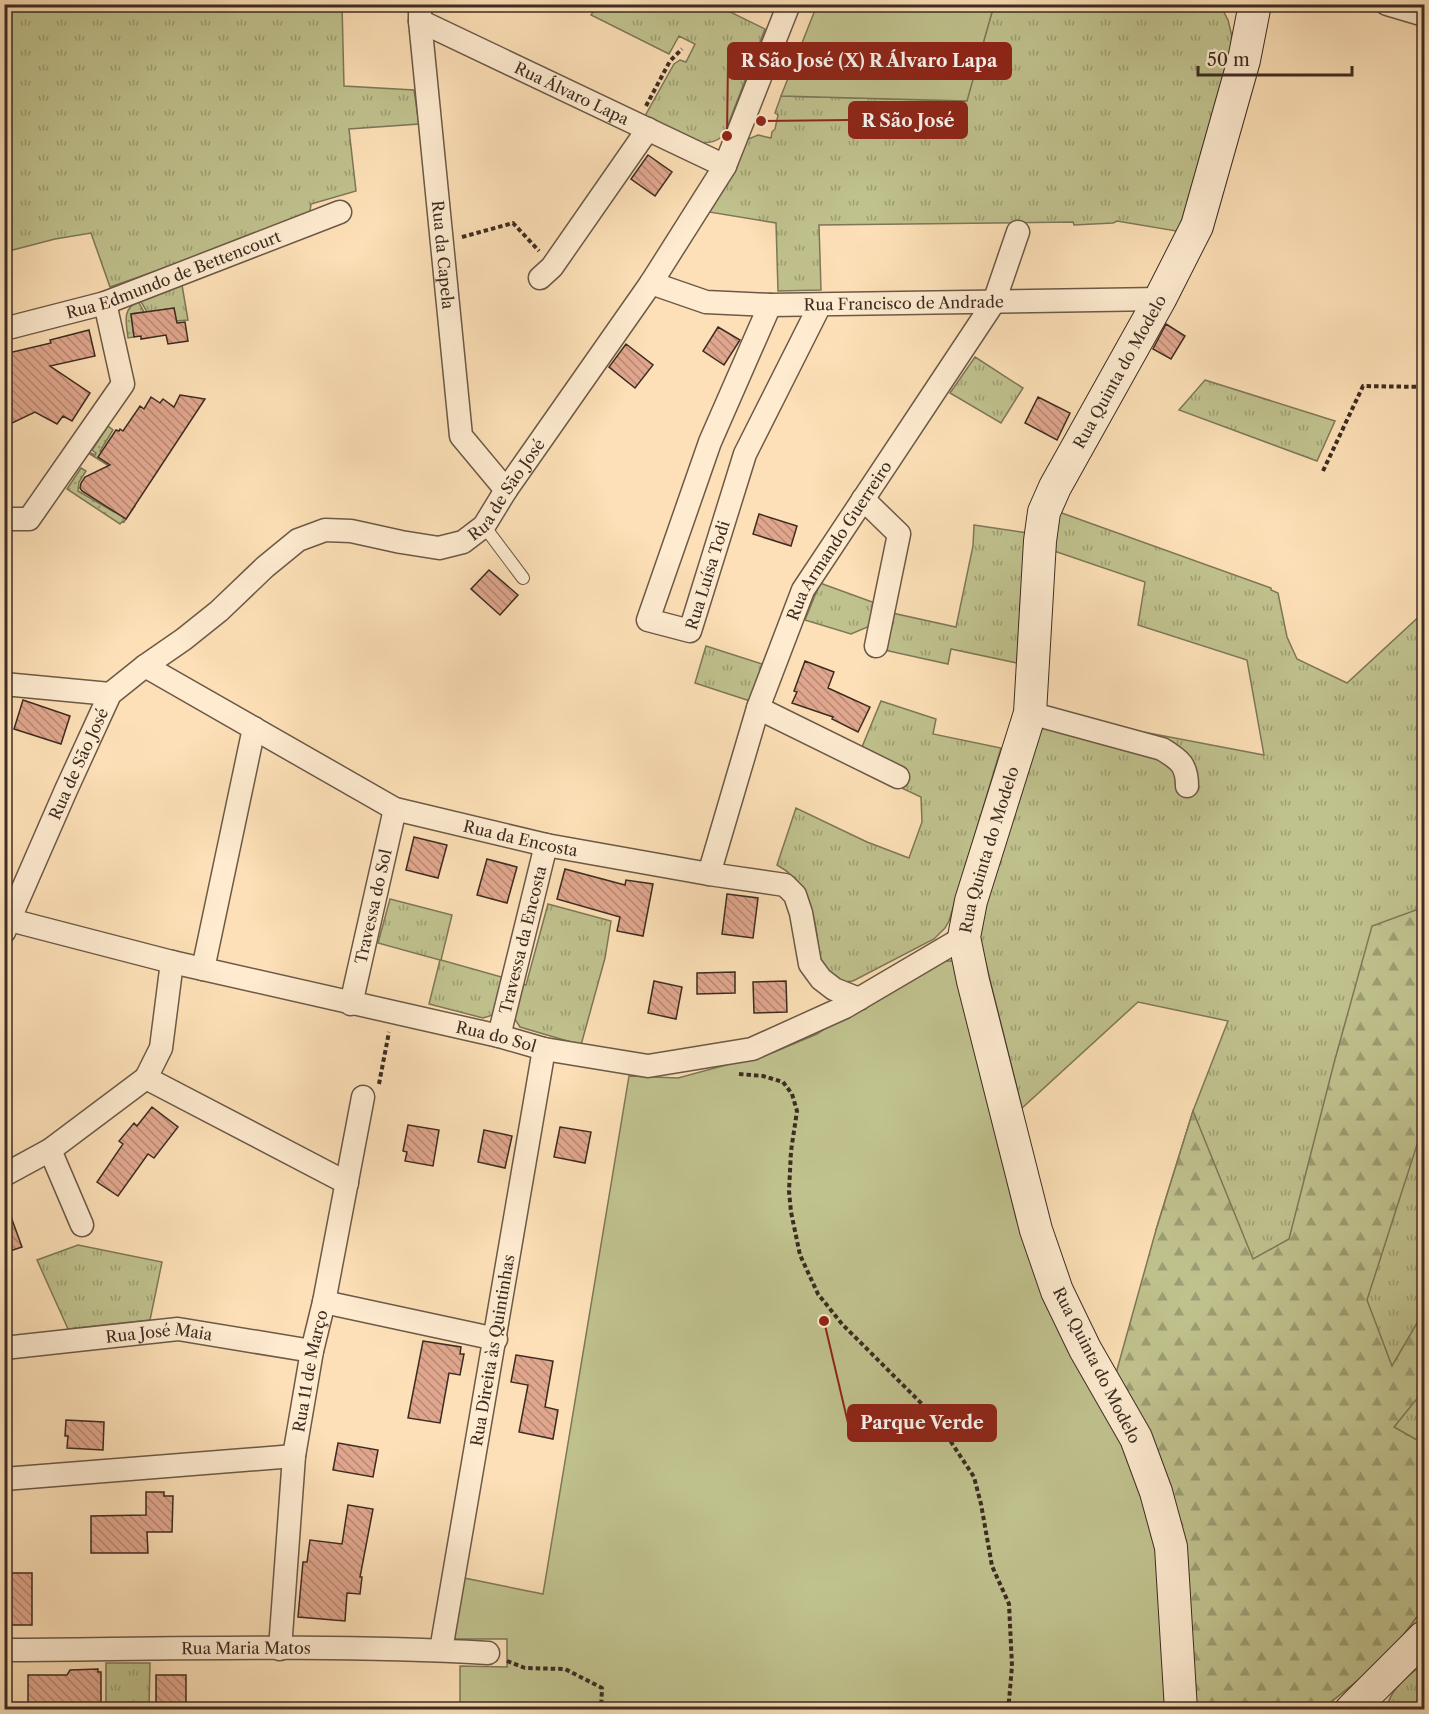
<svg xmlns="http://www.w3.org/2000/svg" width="1429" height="1714" viewBox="0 0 1429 1714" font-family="'Libre Caslon Text',serif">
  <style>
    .grass { fill: url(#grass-tufts); stroke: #7e7758; stroke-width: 1.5 }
    .forest { fill: url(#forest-firs); stroke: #7e7758; stroke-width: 1.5 }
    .park { fill: #c0c28e; stroke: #7e7758; stroke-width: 1.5 }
    .garden { fill: url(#garden-dots); stroke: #7e7758; stroke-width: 1.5 }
    .building { fill: url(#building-back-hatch); stroke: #3c2c22; stroke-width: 1.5 }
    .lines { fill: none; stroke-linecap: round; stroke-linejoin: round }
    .lane-casing { stroke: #6c5947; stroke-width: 14 }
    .street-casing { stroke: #6c5947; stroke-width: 25 }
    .secondary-casing { stroke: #3c2c22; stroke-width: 34 }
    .path { stroke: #3c2c22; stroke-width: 4; stroke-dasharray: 4.5 3; stroke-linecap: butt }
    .lane { stroke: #feebd0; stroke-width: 12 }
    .street { stroke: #feebd0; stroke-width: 22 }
    .secondary { stroke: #feebd0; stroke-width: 32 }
    .labels { text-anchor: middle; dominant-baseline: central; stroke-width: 4.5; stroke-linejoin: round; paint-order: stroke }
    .street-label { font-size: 16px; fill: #3c2c22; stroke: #feebd0 }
    .leader { fill: none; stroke: #8f2418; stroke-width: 2 }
    .callout-dot { fill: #8f2418; stroke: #feebd0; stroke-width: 2 }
    .callout { fill: #8f2418; stroke: #8f2418; stroke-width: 2 }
    .callout-label { font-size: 18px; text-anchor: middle; font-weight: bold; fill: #fff }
  </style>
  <defs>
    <pattern id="grass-tufts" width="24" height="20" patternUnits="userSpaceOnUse" patternTransform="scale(1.5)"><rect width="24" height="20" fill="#c0c28e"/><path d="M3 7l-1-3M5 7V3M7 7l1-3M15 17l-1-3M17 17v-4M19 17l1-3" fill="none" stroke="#9d9e74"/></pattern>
    <pattern id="forest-firs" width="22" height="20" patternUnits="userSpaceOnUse" patternTransform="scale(1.5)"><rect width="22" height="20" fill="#c0c28e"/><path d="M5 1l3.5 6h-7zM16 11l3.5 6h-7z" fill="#9d9e74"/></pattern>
    <pattern id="garden-dots" width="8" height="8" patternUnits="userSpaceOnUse" patternTransform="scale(1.5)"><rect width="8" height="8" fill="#c0c28e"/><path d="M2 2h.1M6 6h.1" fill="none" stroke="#9d9e74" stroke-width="1.8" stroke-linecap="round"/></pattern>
    <pattern id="building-back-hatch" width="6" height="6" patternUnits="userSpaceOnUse" patternTransform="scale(1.5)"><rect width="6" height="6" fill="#e1a78e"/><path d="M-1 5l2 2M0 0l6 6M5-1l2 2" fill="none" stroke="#b88874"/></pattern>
  </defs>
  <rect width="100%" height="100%" fill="#fde0b7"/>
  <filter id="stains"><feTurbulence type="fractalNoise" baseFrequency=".00333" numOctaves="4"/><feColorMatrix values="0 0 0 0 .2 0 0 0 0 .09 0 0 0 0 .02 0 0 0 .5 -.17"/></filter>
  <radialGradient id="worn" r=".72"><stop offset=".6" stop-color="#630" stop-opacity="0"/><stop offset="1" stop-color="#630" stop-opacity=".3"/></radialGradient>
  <!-- grass -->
  <path class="grass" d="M4 5H342L344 86 414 90 419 124 349 129 356 191 311 204 309 218 110 287 91 233 55 239 5 252Z
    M597 5H716L765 29 724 135C716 142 710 143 700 143L645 116 674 64 680 60 686 62 695 44 679 36 669 54 591 15Z
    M994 5H1220L1228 20 1235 49 1182 232 1117 221 1113 223 1074 225 1073 222 819 225 821 290 778 291 776 223 709 212 711 204 746 140 758 135 771 138 772 132 775 129 778 115 775 113 781 96 966 101Z
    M182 285 188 320 176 321 174 308 147 312 140 300Z
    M975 357 1023 388 1001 423 950 393Z
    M1205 380 1335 421 1317 461 1179 410Z
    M1059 512 1271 588V590L1278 593 1287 637 1297 659 1347 683 1424 612V1608L1387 1657 1322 1709 1156 1230 1193 1111 1228 1021 1138 1002 1022 1108 979 936 988 890 1044 713 1264 755 1247 660 1138 625 1145 582 1054 551Z
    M974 525 1028 533 1021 594 1017 663 951 649 948 664 884 650 892 613 956 627 973 546Z
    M820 583 875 603 870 626 851 634 805 620Z
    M706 646 762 664 750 701 695 683Z
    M881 701 936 719 933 734 1001 748 949 921 945 928 934 939 853 981 845 982 836 981C831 974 823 966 820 958 818 950 818 943 817 935 813 907 804 879 777 865L796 808 867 842 909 858 922 822 921 797 895 785 903 767 862 747Z
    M390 899 452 915 441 960 505 978 493 1015 483 1018 429 1004 440 960 378 943Z
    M548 904 611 921 605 958 581 1045 520 1027 513 1016 521 984 526 985Z
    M78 1245 162 1262 150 1320 68 1329 37 1260Z
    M106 1663H150L149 1709H106Z
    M1424 1663V1709H1387C1389 1690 1406 1678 1420 1666Z"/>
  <!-- forest -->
  <path class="forest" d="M1424 907V1123L1367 1300 1392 1366 1424 1311V1390L1394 1427 1424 1444V1607L1387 1657 1322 1709H1191L1113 1384 1156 1230 1193 1111 1253 1259 1289 1239 1334 1063 1372 926Z"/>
  <!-- park -->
  <path class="park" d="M817 5H994L967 101 781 96Z
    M940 961H955L1017 1221 1042 1282 1129 1439 1165 1553 1172 1709H460V1666L507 1667V1639H451L464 1578 543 1594 629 1076 678 1078 774 1052 817 1034 844 1016Z"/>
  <!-- garden -->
  <path class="garden" d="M138 301 144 312 131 314 134 337 128 338C126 321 122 310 138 301Z
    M108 426 113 430 100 451 138 475 153 467 158 470 150 482 140 476 133 481 90 454 91 453 95 455 96 453 92 450Z
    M81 468 86 471 79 482 78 491 114 512 129 489 128 501 135 506 124 522 123 521 120 524 67 489Z"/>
  <!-- building -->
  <path class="building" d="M648 155 672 172 655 196 631 179Z
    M174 308 177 323 185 322 188 341 168 344 166 335 141 339V336L134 337 131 314Z
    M1166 324 1185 336 1171 359 1153 349Z
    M718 327 740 340 724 365 703 351Z
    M89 330 95 356 50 366 90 393 72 421 63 416 57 424 35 412 8 425 4 406 12 404 4 375V354L51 343 50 340Z
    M626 344 653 365 635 388 609 367Z
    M180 395 205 399 126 519 82 491 80 488 81 483 85 477 110 465 98 457 116 430 119 431 120 429 123 431 140 406 144 409 151 397 160 403 163 399 174 407Z
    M1038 397 1070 413 1057 440 1025 423Z
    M759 514 797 526 791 546 753 534Z
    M489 570 518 595 500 615 471 589Z
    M805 661 834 672 828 688 870 707 858 732 832 719 833 717 792 703 797 692 794 691Z
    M23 700 70 716 61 744 14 729Z
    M414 837 447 845 438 878 406 870Z
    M487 859 517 867 507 903 477 895Z
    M565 869 625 885 626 880 653 884 643 936 617 931 620 917 557 899Z
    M727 894 758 898 753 938 722 934Z
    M735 972V993L697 994V973Z
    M654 981 682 987 676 1019 648 1013Z
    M786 981 787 1012 754 1013 753 982Z
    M152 1107 178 1127 154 1158 148 1154 118 1196 97 1182 123 1144 119 1141 134 1123 137 1126Z
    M408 1125 439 1130 433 1166 405 1161 407 1152 403 1151Z
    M560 1127 591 1132 585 1163 554 1157Z
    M484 1130 512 1136 505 1168 478 1162Z
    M4 1203H6L22 1247 4 1253Z
    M423 1341 461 1347 460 1354H464L460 1375 449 1373 440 1423 408 1418Z
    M516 1355 553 1361 545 1407 558 1410 553 1439 519 1432 528 1385 511 1382Z
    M66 1420 104 1422 103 1450 67 1448 68 1436H65Z
    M338 1443 378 1450 373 1477 333 1470Z
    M146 1492H164V1496H173L172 1532H147L148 1553H91V1516L146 1515Z
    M348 1505 373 1509 360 1577H362L360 1594 347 1593 345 1621 298 1617 303 1562H307L310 1540 342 1544Z
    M4 1573H32V1625H4Z
    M98 1669V1672H101V1710H28V1675H67L70 1670Z
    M156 1675H186V1710H156Z"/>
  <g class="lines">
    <!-- lane casing -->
    <g class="lane-casing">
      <path id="lane" d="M484 526 523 578"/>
    </g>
    <!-- street casing -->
    <g class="street-casing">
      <g id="street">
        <path id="s1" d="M420 4V21L461 436 506 490"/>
        <path d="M1387 4 1424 15"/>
        <path id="s2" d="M420 21 725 166"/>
        <path d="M540 278 552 267 648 129"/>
        <path id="s3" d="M651 283 706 302 770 305 1160 299"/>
        <path id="s4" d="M770 305 710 442 648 620 690 631 745 454 820 305"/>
        <path id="s5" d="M4 329 105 303 340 212"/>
        <path d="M863 499 899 534 876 646"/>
        <path d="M4 519H29L123 384 105 303"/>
        <path id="s6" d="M145 666 395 809 546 845 709 874 785 885 795 895 801 913 810 964 821 979 834 989 859 999"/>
        <path d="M4 684 110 694"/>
        <path d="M758 708 898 777"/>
        <path d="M1030 713 1162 749C1180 760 1187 765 1187 786"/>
        <path id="s7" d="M709 874 758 708 803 590 994 302 1018 232"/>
        <path id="s8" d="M10 920 172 962 499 1036 544 1049 648 1066 752 1049 845 1007 964 937"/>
        <path id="s9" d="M4 932 66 790 110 694 145 666 184 639 219 611 265 567 298 540 325 530 351 531 401 542 439 548 463 542 484 526 506 490 651 283 725 166 789 4"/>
        <path d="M203 969 254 728"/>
        <path id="s10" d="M351 1004 395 809"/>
        <path id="s11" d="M499 1036 546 845"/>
        <path d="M146 1078 347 1183"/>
        <path d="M50 1150 82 1225"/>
        <path d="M4 1175 50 1150 146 1078 161 1048 172 962"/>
        <path d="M324 1302 496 1339"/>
        <path id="s12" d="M4 1348 178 1329 312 1351"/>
        <path d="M4 1479 294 1456"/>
        <path id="s13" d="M280 1649 294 1456 312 1351 324 1302 363 1097"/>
        <path id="s14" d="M4 1650C165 1649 327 1644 488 1653"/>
        <path id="s15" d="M441 1650 544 1049"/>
      </g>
    </g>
    <!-- secondary casing -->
    <g class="secondary-casing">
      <g id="secondary">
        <path id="s16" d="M1181 1710 1171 1547 1156 1492 1136 1438 1085 1349 1057 1291 1036 1230 973 981 964 937 971 901 1030 713 1040 541 1044 512 1055 487 1160 299 1197 226 1244 60 1255 4"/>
        <path d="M1351 1710 1424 1637"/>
      </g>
    </g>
    <!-- path -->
    <path class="path" d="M646 106 670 61 682 49
      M462 237 513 223 539 251
      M1323 471 1363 386 1424 387
      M739 1074 763 1076 783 1082 792 1094 797 1111 791 1151 789 1191 791 1212 800 1255 818 1294 842 1324 934 1416 974 1477 981 1504 992 1566 1009 1604 1012 1666 1009 1701 1003 1710
      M379 1084 389 1032
      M507 1661 525 1668 565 1669 602 1688 601 1710"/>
    <!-- lane -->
    <use href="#lane" class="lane"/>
    <!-- street -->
    <use href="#street" class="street"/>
    <!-- secondary -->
    <use href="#secondary" class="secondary"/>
  </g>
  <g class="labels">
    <!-- street labels -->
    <g class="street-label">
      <text stroke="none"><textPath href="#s2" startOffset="168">Rua Álvaro Lapa</textPath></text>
      <text stroke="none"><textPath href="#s1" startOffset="252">Rua da Capela</textPath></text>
      <text stroke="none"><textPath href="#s5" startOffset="178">Rua Edmundo de Bettencourt</textPath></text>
      <text stroke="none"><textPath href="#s3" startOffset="256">Rua Francisco de Andrade</textPath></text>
      <text stroke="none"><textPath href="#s16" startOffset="1406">Rua Quinta do Modelo</textPath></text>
      <text stroke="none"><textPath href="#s9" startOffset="742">Rua de São José</textPath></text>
      <text stroke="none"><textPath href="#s7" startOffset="360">Rua Armando Guerreiro</textPath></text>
      <text stroke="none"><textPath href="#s4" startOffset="440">Rua Luísa Todi</textPath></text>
      <text stroke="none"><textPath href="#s9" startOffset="184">Rua de São José</textPath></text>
      <text stroke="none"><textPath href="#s6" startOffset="417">Rua da Encosta</textPath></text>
      <text stroke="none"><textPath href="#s16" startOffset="902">Rua Quinta do Modelo</textPath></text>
      <text stroke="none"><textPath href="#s10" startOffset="100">Travessa do Sol</textPath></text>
      <text stroke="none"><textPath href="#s11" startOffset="99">Travessa da Encosta</textPath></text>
      <text stroke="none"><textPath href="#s8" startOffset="500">Rua do Sol</textPath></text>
      <text stroke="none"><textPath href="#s12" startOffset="156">Rua José Maia</textPath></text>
      <text stroke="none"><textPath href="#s15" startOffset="304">Rua Direita às Quintinhas</textPath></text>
      <text transform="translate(1097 1365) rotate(63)">Rua Quinta do Modelo</text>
      <text stroke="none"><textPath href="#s13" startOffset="280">Rua 11 de Março</textPath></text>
      <text stroke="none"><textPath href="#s14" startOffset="242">Rua Maria Matos</textPath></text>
    </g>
  </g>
  <!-- callouts -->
  <path class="leader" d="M727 136L728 61M761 121L849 120M824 1321L848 1423"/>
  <g class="callout-dot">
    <circle cx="727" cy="136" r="6"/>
    <circle cx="761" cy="121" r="6"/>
    <circle cx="824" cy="1321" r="6"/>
  </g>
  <g class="callout">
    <rect x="728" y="43" width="283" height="36" rx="6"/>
    <rect x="849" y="102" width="118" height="36" rx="6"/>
    <rect x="848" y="1405" width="148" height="36" rx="6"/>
  </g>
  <g class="callout-label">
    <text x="869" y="67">R São José (X) R Álvaro Lapa</text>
    <text x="908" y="127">R São José</text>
    <text x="922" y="1429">Parque Verde</text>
  </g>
  <!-- margin -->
  <rect width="1429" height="1714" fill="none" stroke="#fde0b7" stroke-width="24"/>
  <rect x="6" y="6" width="1417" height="1702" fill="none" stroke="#3c2c22" stroke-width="3"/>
  <rect x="12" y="12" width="1405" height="1690" fill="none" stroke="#3c2c22" stroke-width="1.5"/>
  <!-- scale -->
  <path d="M1198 66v9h154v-9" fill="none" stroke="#3c2c22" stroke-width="3"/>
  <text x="1207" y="66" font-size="18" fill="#3c2c22" stroke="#feebd0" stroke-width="4.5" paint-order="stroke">50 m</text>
  <rect width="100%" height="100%" filter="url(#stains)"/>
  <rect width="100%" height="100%" fill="url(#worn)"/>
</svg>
